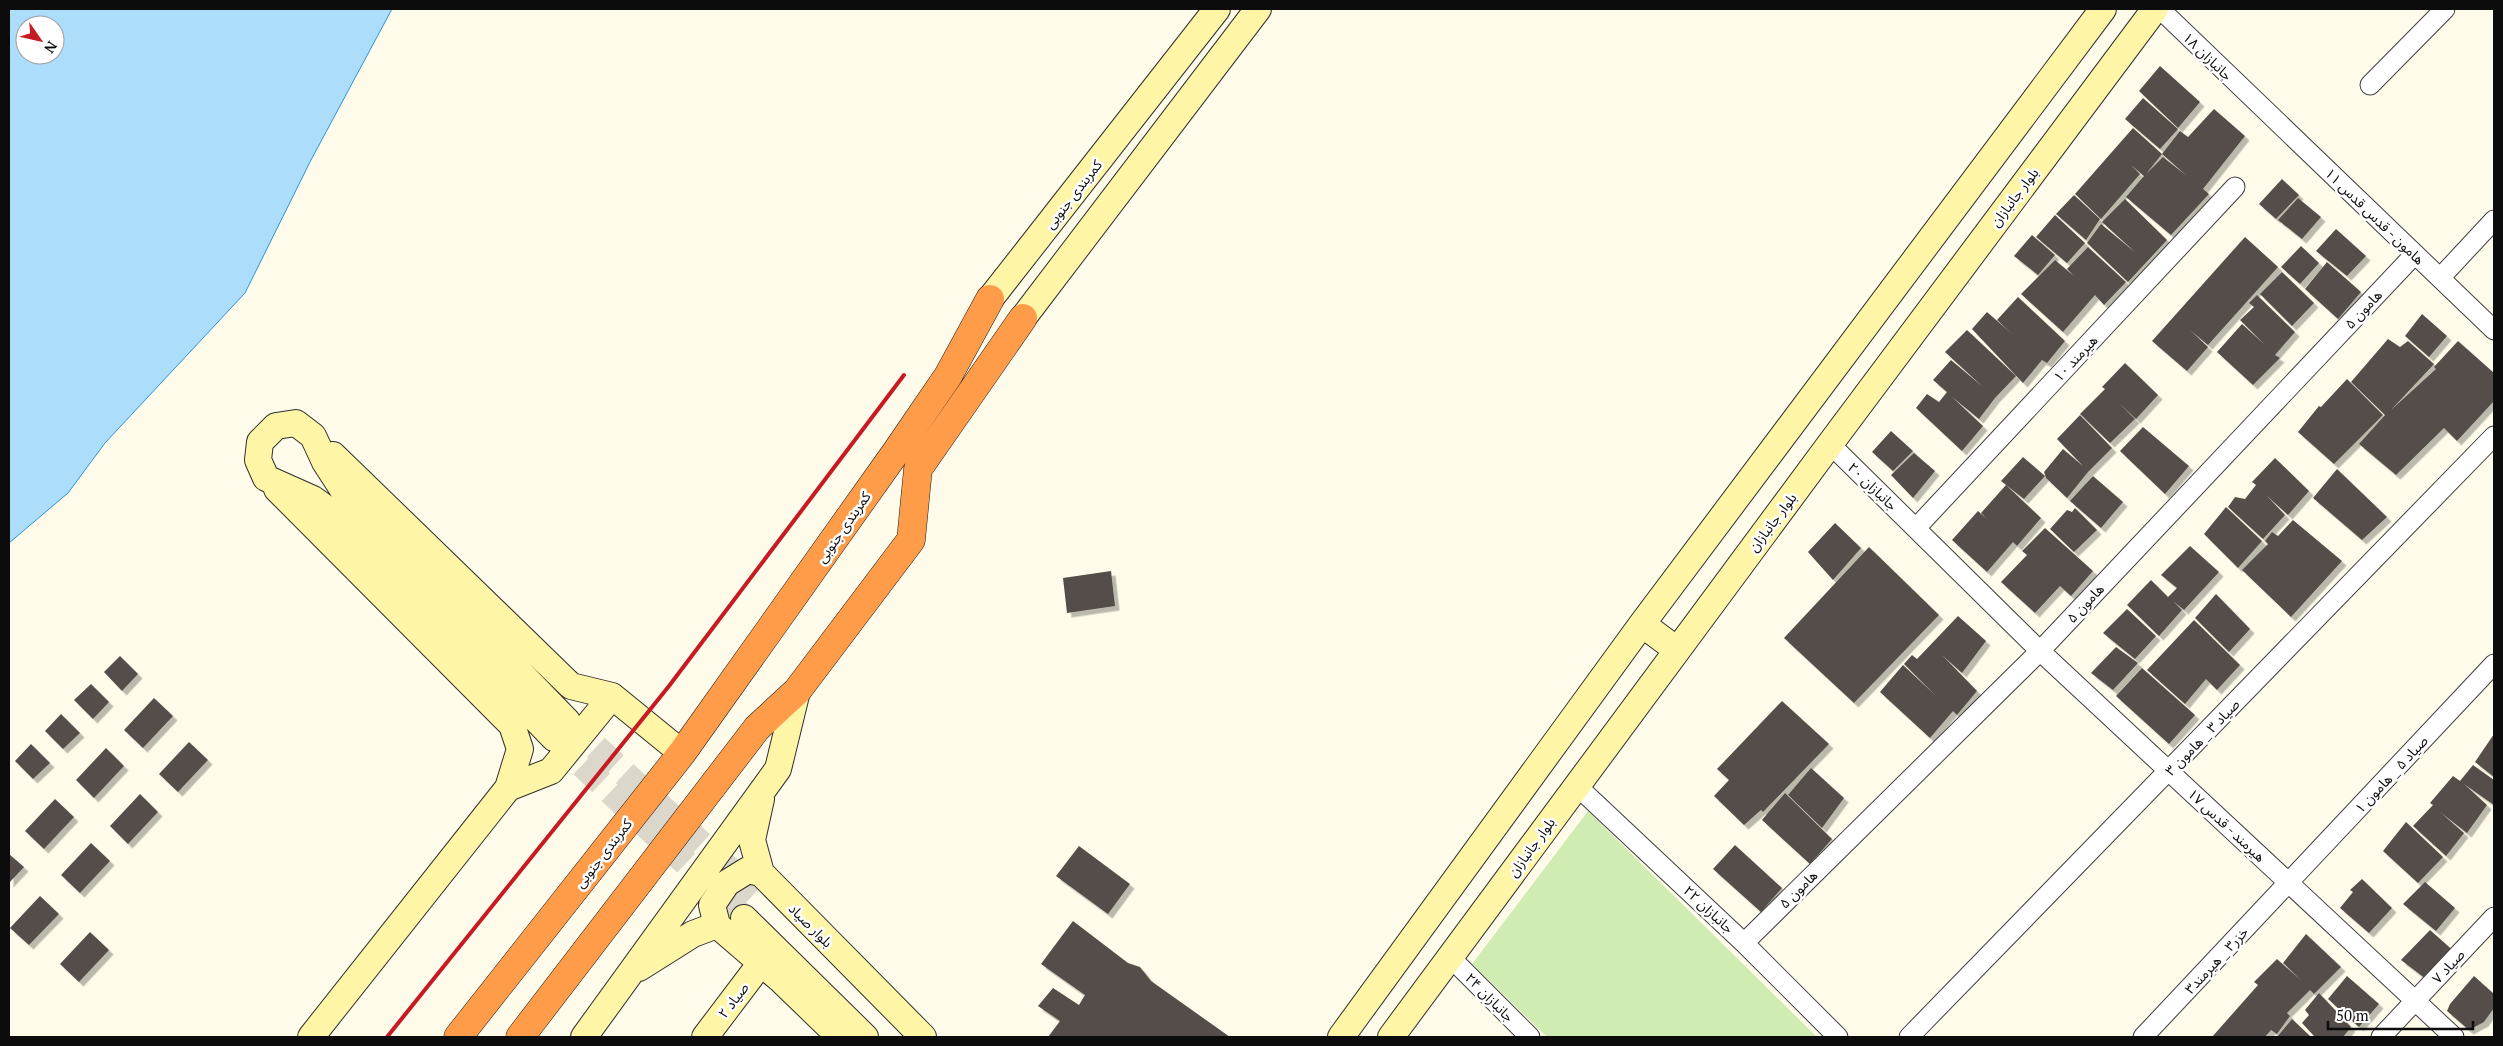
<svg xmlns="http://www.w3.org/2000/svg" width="2503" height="1046" viewBox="0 0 2503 1046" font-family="'PT Serif','Noto Sans Arabic',serif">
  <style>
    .green { fill: #d0ecb2 }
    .water { fill: #acddfb; stroke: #2d93d7; fill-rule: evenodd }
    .building { fill: #554d48; filter: url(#shadow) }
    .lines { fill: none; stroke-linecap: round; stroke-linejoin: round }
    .secondary-tunnel { stroke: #dbd7ca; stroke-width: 26; stroke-dasharray: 26 13; stroke-linecap: butt }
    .street-casing { stroke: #3f3f3f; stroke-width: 21 }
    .secondary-casing { stroke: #2e2e2e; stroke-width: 28 }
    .highway-casing { stroke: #1d1d1d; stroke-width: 29 }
    .street { stroke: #fff; stroke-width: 19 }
    .secondary { stroke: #fff5a6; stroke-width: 26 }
    .highway { stroke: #ff9c49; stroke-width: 28 }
    .rail { stroke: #c61b23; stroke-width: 4 }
    .labels { text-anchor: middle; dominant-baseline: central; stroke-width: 5; stroke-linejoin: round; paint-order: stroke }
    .street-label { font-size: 14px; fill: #0c0c0c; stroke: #fff }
  </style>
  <defs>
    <filter id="shadow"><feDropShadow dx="4.5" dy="4.5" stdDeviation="0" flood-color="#0004"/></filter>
  </defs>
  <rect width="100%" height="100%" fill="#fffbeb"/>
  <!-- green -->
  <path class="green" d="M1588 811 1817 1037H1547L1472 964Z"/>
  <!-- water -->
  <path class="water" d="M9 9H392L311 160 245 293 105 443 68 493 9 543ZM25 25H55V55H25Z"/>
  <!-- building -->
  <path class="building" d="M2160 66 2200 102 2178 128 2139 91Z
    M2143 98 2178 129 2160 149 2125 119Z
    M2214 109 2245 136 2203 189 2209 194 2171 235 2126 197 2144 176 2131 165 2140 174 2101 219 2075 194 2133 128 2162 154 2146 174 2163 157 2187 176 2162 154 2180 131 2188 137Z
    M2282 179 2299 195 2276 219 2259 204Z
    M2074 195 2100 219 2086 240 2056 214Z
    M2298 198 2321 217 2302 239 2278 220Z
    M2125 199 2167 240 2128 282 2087 243 2101 224 2136 253 2102 222Z
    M2055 215 2085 243 2067 263 2036 237Z
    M2336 229 2366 256 2347 276 2316 251Z
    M2032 235 2055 255 2038 275 2014 256Z
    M2245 237 2278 267 2208 345 2190 330 2208 347 2187 371 2152 341Z
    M2301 246 2319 263 2300 284 2281 267Z
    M2088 247 2126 282 2104 305 2095 295 2063 332 2021 294 2055 260 2074 276 2067 269Z
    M2327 262 2361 292 2338 319 2305 289Z
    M2282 272 2314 303 2292 326 2260 294Z
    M2257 295 2295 332 2275 355 2280 358 2253 385 2217 352 2242 324 2265 345 2240 320 2254 307 2249 303Z
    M2018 297 2065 341 2047 363 2042 360 2023 383 1972 329 1987 312 2012 334 1997 320Z
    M2422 314 2447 336 2429 357 2405 336Z
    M1967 330 2016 376 1995 398 1979 419 1951 396 1983 426 1962 451 1916 408 1927 394 1939 402 1947 392 1933 380 1951 360 1983 387 1945 352Z
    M2388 339 2400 347 2408 341 2434 364 2391 410 2436 369 2434 367 2458 341 2494 373V401L2457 441 2444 428 2396 475 2359 444 2385 415 2351 382Z
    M2125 363 2158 395 2136 419 2119 403 2135 419 2110 443 2080 414 2105 389 2102 387Z
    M2347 379 2383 415 2334 464 2298 432 2319 406 2321 407Z
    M2080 415 2112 448 2088 472 2067 498 2046 478 2044 472 2063 449 2083 466 2057 439Z
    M2143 427 2189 466 2165 494 2120 451Z
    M1891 431 1913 451 1893 471 1872 452Z
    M1914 453 1935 471 1913 498 1891 475Z
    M2023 457 2045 476 2024 499 2001 481Z
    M2275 458 2309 491 2288 515 2266 495 2285 515 2263 539 2228 507 2235 497 2245 499 2256 485 2252 482Z
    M2337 469 2387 517 2362 540 2313 498Z
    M2093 476 2123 502 2101 528 2070 501Z
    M2006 485 2041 518 2017 546 2013 542 1987 572 1952 540 1978 511 1987 519 1981 513Z
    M2226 507 2262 541 2238 568 2204 534Z
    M2075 508 2097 530 2074 552 2050 529 2067 510 2072 512Z
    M2293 520 2342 561 2291 617 2242 570 2268 544 2265 541 2272 532 2278 536Z
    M1835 523 1861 548 1833 580 1808 552Z
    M2045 528 2093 571 2071 596 2060 586 2035 613 2001 582 2027 555 2022 551Z
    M2190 546 2219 572 2184 610 2173 601 2182 610 2159 636 2127 605 2151 580 2168 597 2177 588 2161 575Z
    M1869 547 1939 615 1854 703 1784 638Z
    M1111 571 1115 606 1067 613 1063 578Z
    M2216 594 2250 629 2229 652 2195 618Z
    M2127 609 2156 636 2135 659 2103 633Z
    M1958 616 1986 641 1962 673 1942 655 1977 691 1957 715 1953 711 1930 738 1880 692 1903 665 1936 696 1904 664 1912 655 1917 659Z
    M2194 620 2240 665 2217 690 2206 679 2185 704 2147 670Z
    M2116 647 2138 663 2113 690 2091 673Z
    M120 656 138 674 122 691 104 672Z
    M2142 668 2195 715 2169 744 2116 696Z
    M91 684 109 702 93 719 74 700Z
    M154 698 173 716 143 748 124 730Z
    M1782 701 1829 744 1763 812 1761 810 1744 825 1714 796 1729 780 1717 769Z
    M61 714 80 733 63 749 45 731Z
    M2494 734V777L2475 762Z
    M189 742 208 760 178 792 159 774Z
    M31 744 50 763 33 779 15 761Z
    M106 748 124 766 94 798 76 780Z
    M2473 765 2494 780V805L2464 784 2487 805 2467 833 2440 812 2464 833 2446 856 2413 826 2433 805 2430 803 2453 776 2460 781Z
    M1811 768 1844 798 1822 828 1788 795Z
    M1785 793 1832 839 1810 864 1762 820Z
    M140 794 158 812 128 844 110 826Z
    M55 799 74 817 44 849 25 831Z
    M2406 822 2443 857 2418 883 2383 851Z
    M91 843 110 861 80 893 61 875Z
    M1735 845 1782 888 1761 912 1713 869Z
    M1079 846 1130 884 1108 914 1056 876Z
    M9 854 24 867 9 883Z
    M2362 879 2392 908 2369 933 2340 908 2353 892 2350 890Z
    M2425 882 2455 908 2436 931 2403 904Z
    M40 896 59 914 29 945 10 928Z
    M1073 921 1128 963 1140 967 1151 981 1230 1037H1048L1060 1021 1038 1006 1053 988 1079 1005 1085 995 1041 964Z
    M2430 930 2457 954 2430 982 2401 960Z
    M90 932 109 950 79 982 60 964Z
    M2306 934 2341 967 2314 994 2310 990 2287 1013 2290 1016 2277 1034 2271 1030 2265 1037H2212L2258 985 2254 982 2277 959 2302 981 2283 963Z
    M2347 976 2379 1004 2359 1027 2328 999Z
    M2474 976 2494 994V1008L2484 1022 2469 1030 2447 1011 2450 1004Z
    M2319 993 2351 1027 2343 1037H2315L2302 1023 2309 1015 2305 1010Z
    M2292 1019 2311 1037H2277Z"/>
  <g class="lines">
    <!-- secondary-tunnel -->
    <path class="secondary-tunnel" d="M567 721 755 893
      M554 738 744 918"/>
    <!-- street casing -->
    <g class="street-casing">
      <path id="street" d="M2160 9 2494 330
        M2370 85 2445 9
        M2440 278 2494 220
        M1830 444 2040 651 2454 1037
        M1916 528 2235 187
        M1577 786 1744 943 1838 1037
        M1744 943 2040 651 2415 254
        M1450 957 1530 1037
        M1909 1037 2494 436
        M2143 1037 2494 664
        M2381 1037 2494 917"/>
    </g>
    <!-- secondary casing -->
    <g class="secondary-casing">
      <path id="secondary" d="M990 299 1217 9
        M1023 318 1258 9
        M333 455 571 686 612 696 682 753
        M277 489 512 725 520 749 508 788 311 1037
        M1642 624 1677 650
        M554 738 346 523 313 499 266 478 258 460 260 442 276 426 296 423 313 436 325 462 345 493 567 721
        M508 788 551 771 612 696
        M761 799 752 840 761 873 923 1037
        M744 918 865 1037
        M717 925 712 905 727 883 748 870 761 873
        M639 968 693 934 717 925 781 980 840 1037
        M584 1037 778 769 797 691
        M705 1037 761 963
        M1341 1037 1642 624 2103 9
        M1391 1037 1830 444 2155 9"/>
    </g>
    <!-- highway casing -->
    <g class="highway-casing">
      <path id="highway" d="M458 1037 682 753 896 452 948 376 990 299
        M520 1037 757 728 797 691 911 540 918 469 1023 318"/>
    </g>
    <!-- street -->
    <use href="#street" class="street"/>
    <!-- secondary -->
    <use href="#secondary" class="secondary"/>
    <!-- highway -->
    <use href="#highway" class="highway"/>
    <!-- rail -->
    <path class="rail" d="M387 1037 669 686 904 375"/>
  </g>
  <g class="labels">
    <!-- street labels -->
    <g class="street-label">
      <text transform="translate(2208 56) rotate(44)">جانبازان ۱۸</text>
      <text transform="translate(1073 194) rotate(-52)">کمربندی جنوبی</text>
      <text transform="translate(2014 197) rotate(-53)">بلوار جانبازان</text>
      <text transform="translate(2375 216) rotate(44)">هامون - قدس قدس ۱۱</text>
      <text transform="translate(2363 309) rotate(-47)">هامون ۵</text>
      <text transform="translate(2075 358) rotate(-47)">هیرمند ۱۰</text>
      <text transform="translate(1873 486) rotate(44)">جانبازان ۲۰</text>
      <text transform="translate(1772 522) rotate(-53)">بلوار جانبازان</text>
      <text transform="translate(843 527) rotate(-55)">کمربندی جنوبی</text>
      <text transform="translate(2085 603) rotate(-47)">هامون ۵</text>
      <text transform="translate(2202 737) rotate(-46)">صیاد ۳ _ هامون ۳</text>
      <text transform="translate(2391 774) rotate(-47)">صیاد ۵ _ هامون ۱</text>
      <text transform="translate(2227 825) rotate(43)">هیرمند - قدس ۱۷</text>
      <text transform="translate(1531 847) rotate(-54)">بلوار جانبازان</text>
      <text transform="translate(603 853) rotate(-52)">کمربندی جنوبی</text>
      <text transform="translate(1798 889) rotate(-45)">هامون ۵</text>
      <text transform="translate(1709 909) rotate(43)">جانبازان ۲۲</text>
      <text transform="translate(811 925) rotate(45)">بلوار صیاد</text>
      <text transform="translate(2216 960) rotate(-47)">خزر۳ _ هیرمند۳</text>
      <text transform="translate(2448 966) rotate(-47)">صیاد ۷</text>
      <text transform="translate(1490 997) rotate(45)">جانبازان ۲۴</text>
      <text transform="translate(733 1000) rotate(-53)">صیاد ۲</text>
    </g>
  </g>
  <!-- border -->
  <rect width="2503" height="1046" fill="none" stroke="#0c0c0c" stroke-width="20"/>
  <!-- north arrow -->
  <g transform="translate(40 40) rotate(124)"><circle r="24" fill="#ffffff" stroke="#9e9e9e"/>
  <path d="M0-4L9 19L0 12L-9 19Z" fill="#c61b23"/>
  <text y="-8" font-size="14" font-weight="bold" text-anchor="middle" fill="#0c0c0c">N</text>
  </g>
  <!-- scale -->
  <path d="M2328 1021v8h145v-8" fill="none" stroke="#0c0c0c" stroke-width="2.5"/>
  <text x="2336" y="1021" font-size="15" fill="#0c0c0c" stroke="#ffffff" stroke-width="4" paint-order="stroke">50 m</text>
</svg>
